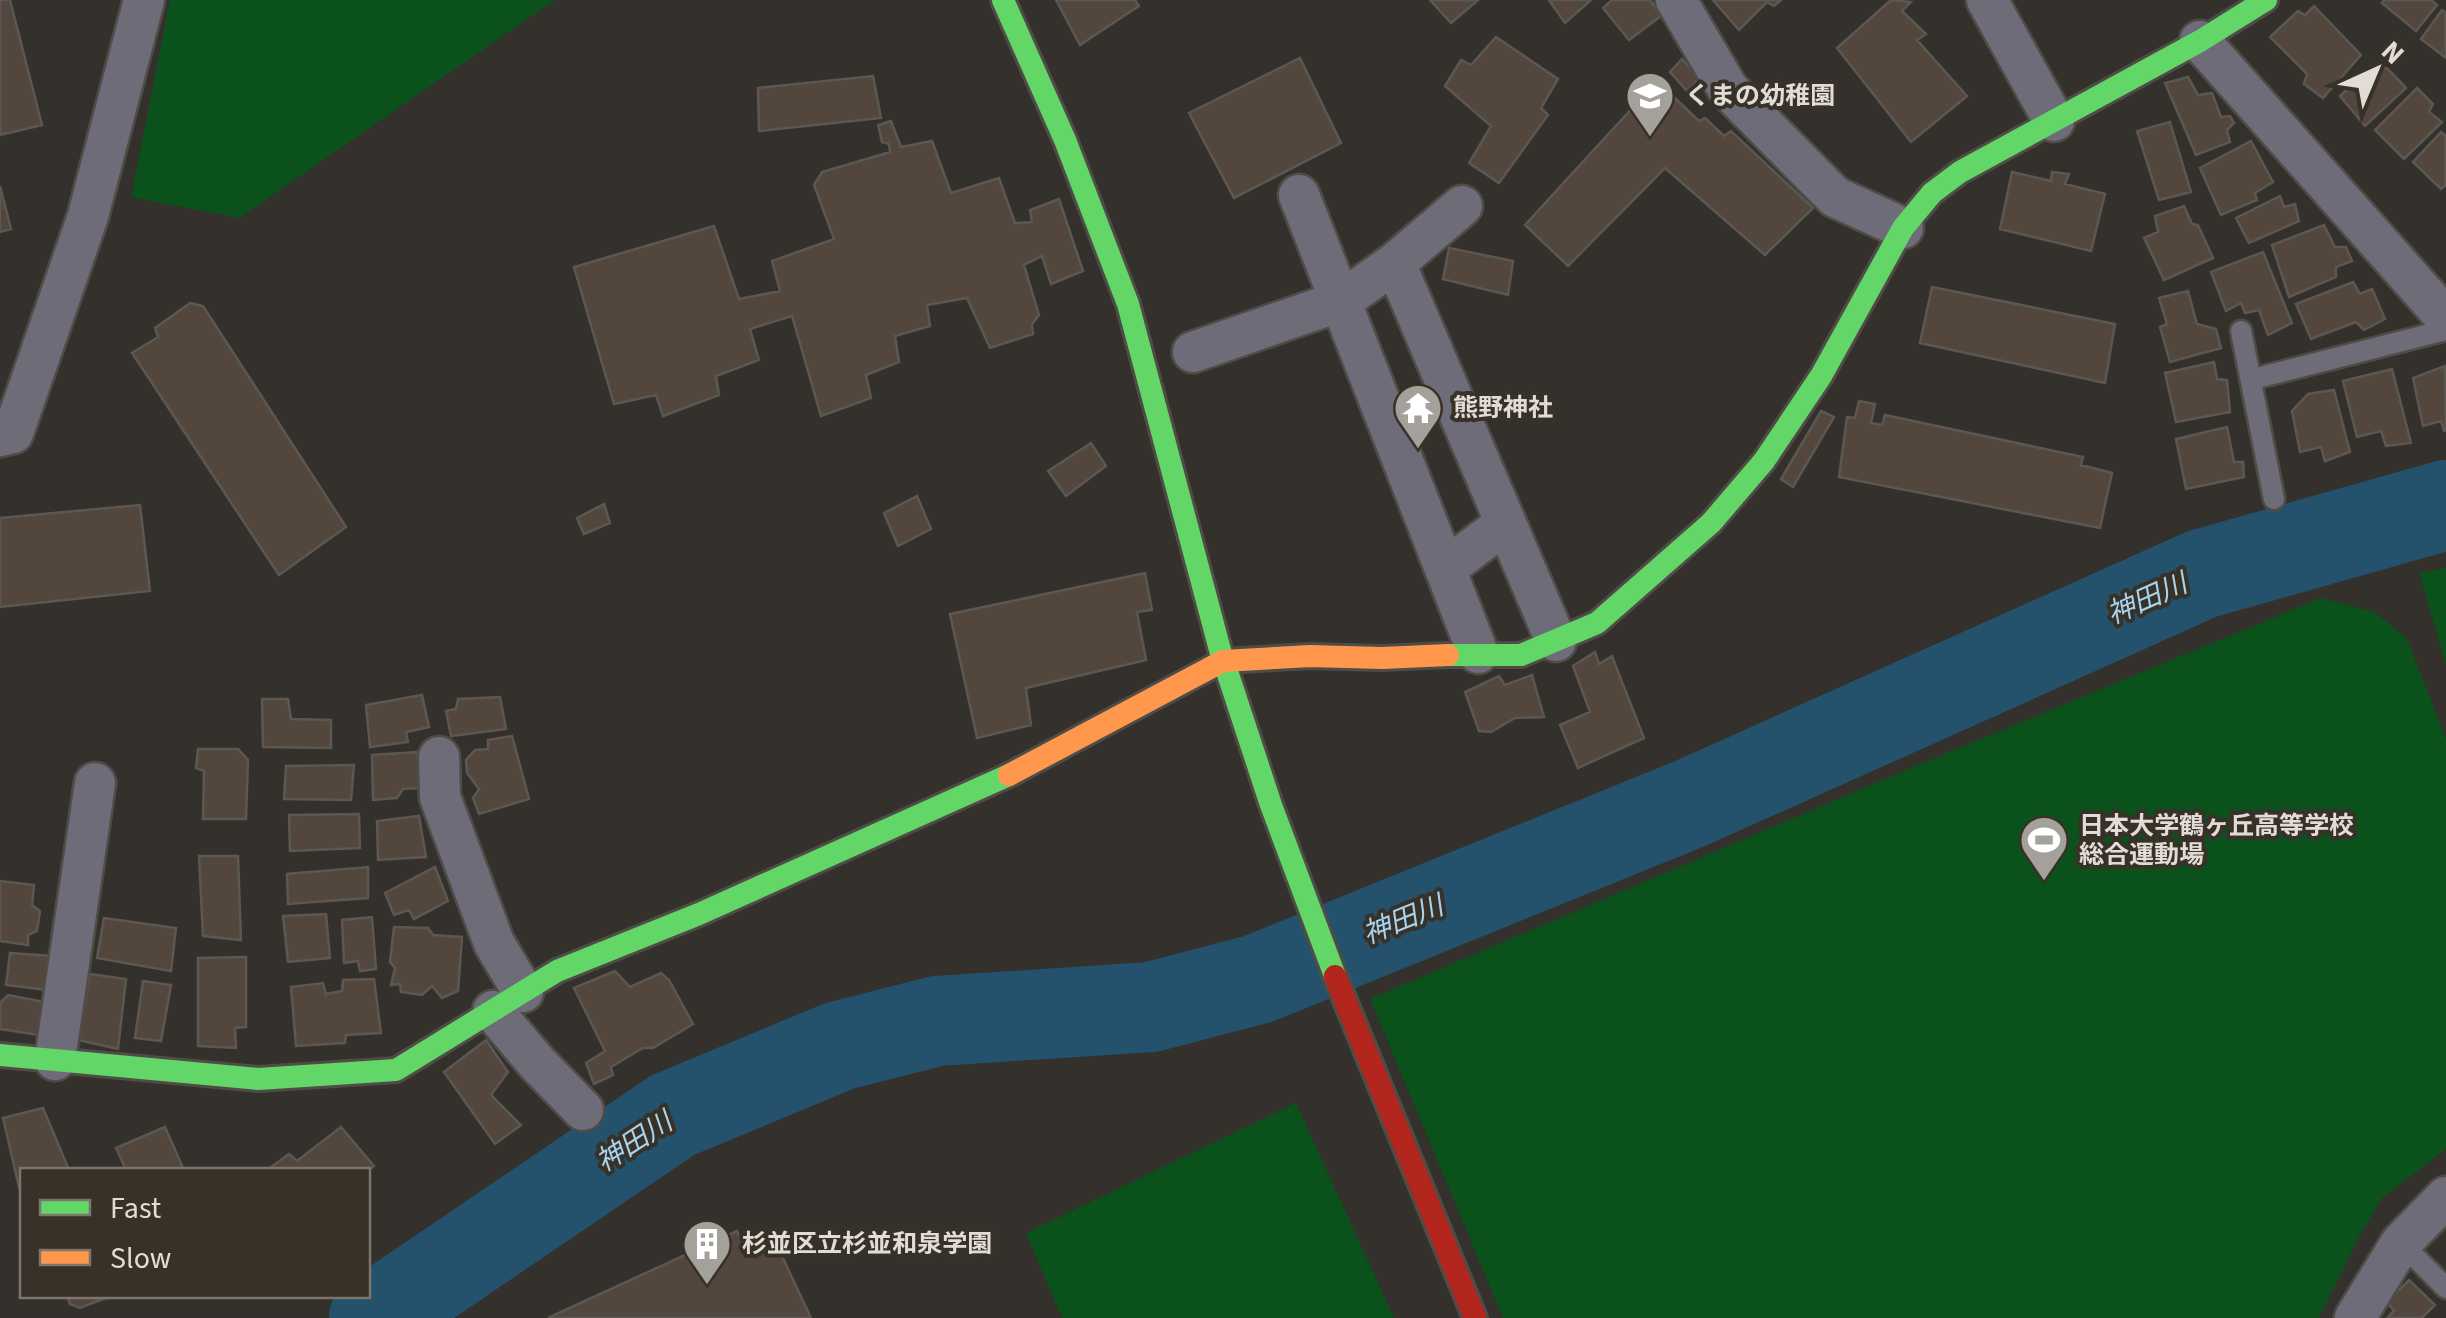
<svg xmlns="http://www.w3.org/2000/svg" width="2446" height="1318" viewBox="0 0 2446 1318" font-family="'Source Sans 3','Noto Sans JP',sans-serif">
  <style>
    .green { fill: #0b511c }
    .lines { fill: none; stroke-linecap: round; stroke-linejoin: round }
    .river { stroke: #24526c; stroke-width: 90 }
    .building { fill: #53473d; stroke: #5b5753; stroke-width: 2.5 }
    .lane-casing { stroke: #4f4c48; stroke-width: 25 }
    .street-casing { stroke: #4f4c48; stroke-width: 45 }
    .fast-casing { stroke: #4f4c48; stroke-width: 28 }
    .slow-casing { stroke: #4f4c48; stroke-width: 28 }
    .jam-casing { stroke: #4f4c48; stroke-width: 28 }
    .lane { stroke: #6f6c79; stroke-width: 20 }
    .street { stroke: #6f6c79; stroke-width: 40 }
    .fast { stroke: #63d668; stroke-width: 22 }
    .slow { stroke: #ff974d; stroke-width: 22 }
    .jam { stroke: #b3261e; stroke-width: 22 }
    .labels { text-anchor: middle; dominant-baseline: central; stroke-width: 8; stroke-linejoin: round; paint-order: stroke }
    .poi-label { font-size: 25px; font-weight: bold; fill: #e1dcd6; stroke: #383128; text-anchor: start }
    .water-label { font-size: 28px; font-style: italic; fill: #a7d3ef; stroke: #383128 }
  </style>
  <rect width="100%" height="100%" fill="#34302c"/>
  <!-- green -->
  <path class="green" d="M170 0H555L239 218 131 197Z
    M2446 568V665L2419 573Z
    M2321 598 2375 612 2407 639 2446 739V1149L2382 1198 2359 1237 2319 1318H1503L1370 999 1913 767Z
    M1296 1103 1394 1318H1062L1026 1233Z"/>
  <g class="lines">
    <!-- river -->
    <path class="river" d="M374 1318 673 1115 839 1046 937 1021 1151 1007 1258 979 1689 804 2202 574 2446 505"/>
  </g>
  <!-- building -->
  <path class="building" d="M0 0H10L42 125 0 135Z
    M1056 0H1135L1139 6 1080 45Z
    M1430 0H1478L1451 23Z
    M1549 0H1591L1565 23Z
    M1612 0H1650L1661 16 1629 40 1603 8Z
    M1713 0H1781L1774 6 1767 2 1739 30Z
    M1891 0 1911 2 1902 11 1926 34 1917 40 1967 96 1911 142 1837 48Z
    M2384 0H2431L2437 5 2416 31 2382 3Z
    M2314 6 2361 55 2323 98 2304 84 2307 74 2270 37 2298 11 2305 15Z
    M2442 10 2446 13V58L2421 39Z
    M1496 37 1558 79 1541 108 1548 115 1499 183 1469 163 1491 126 1445 86 1461 60 1471 65Z
    M1300 58 1341 143 1234 198 1189 113Z
    M1682 59 1700 78 1687 91 1670 72Z
    M2376 64 2388 69 2406 88 2365 126 2340 96Z
    M873 76 881 118 759 131 758 88Z
    M2188 77 2198 95 2212 93 2221 117 2230 116 2234 123 2227 130 2230 142 2196 155 2165 83Z
    M1657 81 1699 121 1705 118 1724 136 1731 131 1813 208 1765 255 1665 168 1568 266 1525 225Z
    M2417 88 2433 104 2429 112 2442 122 2404 159 2375 130Z
    M891 121 901 147 932 141 951 193 999 178 1015 223 1032 222 1030 210 1059 199 1083 271 1051 284 1042 256 1024 265 1039 315 1032 324 1033 334 990 348 967 298 927 305 930 326 895 336 899 362 866 375 871 398 821 416 792 316 750 329 759 360 716 376 719 395 663 416 656 395 614 404 574 267 714 226 739 299 780 291 772 261 834 239 814 185 822 172 890 152 889 144 882 142 878 125Z
    M2170 122 2191 192 2159 200 2137 131Z
    M2441 132 2446 136V185L2441 189 2413 162Z
    M2251 141 2273 182 2255 193 2257 200 2221 215 2200 168Z
    M2012 172 2051 181 2052 172 2069 174 2065 184 2105 194 2091 251 2000 229Z
    M0 186 11 229 0 232Z
    M2280 196 2284 207 2295 204 2299 221 2249 243 2236 218Z
    M2184 206 2192 224 2198 225 2213 258 2164 280 2144 238 2158 232 2155 216Z
    M2324 225 2335 247H2346L2352 261 2336 267V277L2289 297 2272 245Z
    M1449 248 1513 261 1508 295 1443 279Z
    M2263 252 2292 323 2268 335 2259 310 2245 313 2241 303 2226 311 2211 272Z
    M2353 282 2360 294 2372 289 2385 319 2364 330 2356 322 2311 339 2296 304Z
    M1932 287 2115 324 2105 383 1920 343Z
    M2188 291 2197 324 2216 329 2221 348 2170 362 2160 327 2167 324 2159 298Z
    M190 303 203 306 346 527 279 575 132 353 158 337 155 328Z
    M2214 362 2217 379 2227 380 2230 412 2176 422 2165 373Z
    M2445 366 2446 430 2444 431 2441 421 2423 426 2413 378Z
    M2392 369 2411 443 2386 446 2381 431 2357 437 2343 381Z
    M2334 390 2350 452 2325 461 2321 447 2300 452 2292 411 2308 394Z
    M1859 401 1875 404 1871 423 1882 425 1885 415 2083 457 2081 465 2112 473 2100 528 1839 477 1847 417 1855 418Z
    M1821 411 1834 417 1793 487 1781 479Z
    M2227 427 2234 462H2243L2244 477 2186 489 2176 439Z
    M1091 443 1106 466 1066 496 1048 471Z
    M917 496 931 529 898 546 884 513Z
    M604 504 610 523 584 534 577 518Z
    M140 505 150 591 0 607V518Z
    M1145 573 1152 610 1137 612 1146 660 1026 688 1031 725 977 738 950 614Z
    M1595 652 1599 664 1612 656 1644 738 1578 768 1560 725 1590 712 1573 666Z
    M1532 675 1544 717 1515 718 1491 732 1479 731 1465 692 1499 676 1505 685Z
    M422 695 429 727 406 732 408 742 370 747 366 705Z
    M500 697 506 729 451 736 446 711 456 709 458 699Z
    M262 699H288L291 719 331 720V748L263 747Z
    M512 736 529 799 479 814 473 798 479 789 467 773 466 760 475 750 488 749V740Z
    M198 749H238L248 760 246 819H203L204 771 196 768Z
    M417 752 421 788 403 789 397 798 373 800 372 755Z
    M354 765 351 800 284 799 286 766Z
    M359 814 360 848 290 851 289 815Z
    M419 816 426 857 378 860 377 821Z
    M199 856H238L241 940 203 936Z
    M368 867V898L288 904 287 874Z
    M435 867 448 901 414 919 409 910 394 915 385 893Z
    M0 881 34 885 32 905 40 911 37 931 28 935V945L0 941Z
    M326 914 330 958 288 962 283 916Z
    M372 917 376 969 360 971 358 961 344 963 342 920Z
    M104 918 176 928 171 971 97 958Z
    M394 927 428 928 433 935 462 937 458 991 442 998 432 986 422 995 401 992 400 984 391 985 395 968 390 962Z
    M10 953 52 956 47 990 6 985Z
    M246 957V1027L235 1028 236 1048 198 1046V958Z
    M615 971 630 987 661 973 669 980 693 1024 653 1048H643L611 1067 613 1075 594 1084 586 1063 605 1051 574 988Z
    M90 974 126 979 118 1049 78 1040Z
    M374 979 381 1033 346 1035 345 1043 296 1046 291 987 323 983 326 994 342 991 343 980Z
    M143 981 171 985 161 1041 135 1038Z
    M8 995 44 1002 39 1035 0 1029V1003Z
    M486 1040 508 1072 491 1095 521 1125 495 1144 444 1072Z
    M43 1108 69 1170H22V1200L3 1118Z
    M165 1127 184 1170H126L116 1148Z
    M341 1127 374 1166 368 1171 267 1170 289 1154 297 1161Z
    M737 1231 748 1254 775 1241 811 1318H548Z
    M2409 1280 2435 1305 2422 1318H2387L2394 1311 2387 1302Z
    M67 1296H111L80 1308 70 1304Z"/>
  <g class="lines">
    <!-- lane casing -->
    <g class="lane-casing">
      <path id="lane" d="M2241 331 2274 499
        M2253 379 2446 330
        M2401 1243 2446 1288"/>
    </g>
    <!-- street casing -->
    <g class="street-casing">
      <path id="street" d="M1676 0 1728 89 1835 197 1903 228
        M1987 0 2054 121
        M2200 41 2446 318
        M1299 195 1478 653
        M1395 263 1556 641
        M1193 352 1341 301 1395 263 1462 206
        M0 436 13 433 88 216 144 0
        M1445 569 1506 523
        M439 757 440 797 494 943 523 992
        M493 1011 537 1063 583 1110
        M55 1060 95 783
        M2355 1318 2401 1243 2446 1197"/>
    </g>
    <!-- fast casing -->
    <g class="fast-casing">
      <path id="fast" d="M1003 0 1065 140 1128 304 1220 650 1271 805 1335 976
        M1448 655H1521L1597 623 1711 523 1764 461 1821 376 1903 228 1932 193 1960 172 2200 41 2266 0
        M0 1055 258 1079 396 1070 557 971 699 914 1009 775"/>
    </g>
    <!-- slow casing -->
    <g class="slow-casing">
      <path id="slow" d="M1009 775 1223 661 1310 656 1382 658 1448 655"/>
    </g>
    <!-- jam casing -->
    <g class="jam-casing">
      <path id="jam" d="M1335 976 1475 1318"/>
    </g>
    <!-- lane -->
    <use href="#lane" class="lane"/>
    <!-- street -->
    <use href="#street" class="street"/>
    <!-- fast -->
    <use href="#fast" class="fast"/>
    <!-- slow -->
    <use href="#slow" class="slow"/>
    <!-- jam -->
    <use href="#jam" class="jam"/>
  </g>
  <!-- icons -->
  <defs>
    <g id="school-pin" transform="scale(2.5)"><path d="M0 17L-7.5 6A9.5 9.5 0 1 1 7.5 6Z" fill="#a4a09a" stroke="#383128"/><path d="M0-5L7-2L0 1L-7-2ZM-4 1L0 2.5L4 1V4Q0 6-4 4Z" fill="#fff"/></g>
    <g id="temple-pin" transform="scale(2.5)"><path d="M0 17L-7.5 6A9.5 9.5 0 1 1 7.5 6Z" fill="#a4a09a" stroke="#383128"/><path d="M0-6L5-2H3V0L6.5 2.5H4V6H1.5V3h-3V6H-4V2.5H-6.5L-3 0V-2H-5Z" fill="#fff"/></g>
    <g id="stadium-pin" transform="scale(2.5)"><path d="M0 17L-7.5 6A9.5 9.5 0 1 1 7.5 6Z" fill="#a4a09a" stroke="#383128"/><path d="M0-5a6.5 5 0 1 0 0 10a6.5 5 0 1 0 0-10ZM-3.5-1.8h7v3.6h-7Z" fill="#fff"/></g>
    <g id="building-pin" transform="scale(2.5)"><path d="M0 17L-7.5 6A9.5 9.5 0 1 1 7.5 6Z" fill="#a4a09a" stroke="#383128"/><path d="M-4-6H4V6H1V3H-1V6H-4ZM-2.5-4.3h1.7v1.8h-1.7ZM.8-4.3h1.7v1.8H.8ZM-2.5-1h1.7V.8h-1.7ZM.8-1h1.7V.8H.8Z" fill="#fff"/></g>
  </defs>
  <g fill-rule="evenodd">
    <use href="#school-pin" x="1650" y="96"/>
    <use href="#temple-pin" x="1418" y="408"/>
    <use href="#stadium-pin" x="2044" y="840"/>
    <use href="#building-pin" x="707" y="1244"/>
  </g>
  <g class="labels">
    <!-- poi labels -->
    <g class="poi-label">
      <text x="1685" y="96">くまの幼稚園</text>
      <text x="1453" y="408">熊野神社</text>
      <text x="2079" y="826">日本大学鶴ヶ丘高等学校<tspan x="2079" dy="29">総合運動場</tspan></text>
      <text x="742" y="1244">杉並区立杉並和泉学園</text>
    </g>
    <!-- water labels -->
    <g class="water-label">
      <text transform="translate(2147 599) rotate(-24)">神田川</text>
      <text transform="translate(1403 920) rotate(-22)">神田川</text>
      <text transform="translate(634 1142) rotate(-33)">神田川</text>
    </g>
  </g>
  <!-- legend -->
  <rect x="20" y="1168" width="350" height="130" fill="#383128" stroke="#7c756e" stroke-width="2.5"/>
  <rect x="40" y="1200" width="50" height="15" fill="#63d668" stroke="#7c756e" stroke-width="2.5"/>
  <text x="110" y="1218" font-size="30" fill="#e1dcd6">Fast</text>
  <rect x="40" y="1250" width="50" height="15" fill="#ff974d" stroke="#7c756e" stroke-width="2.5"/>
  <text x="110" y="1268" font-size="30" fill="#e1dcd6">Slow</text>
  <!-- north arrow -->
  <g transform="translate(2376 70) rotate(44)" stroke="#383128" stroke-width="8" paint-order="stroke">
  <path d="M0-8L18 38L0 25L-18 38Z" fill="#e1dcd6"/>
  <text y="-15" font-size="28" font-weight="bold" text-anchor="middle" fill="#e1dcd6">N</text>
  </g>
</svg>
